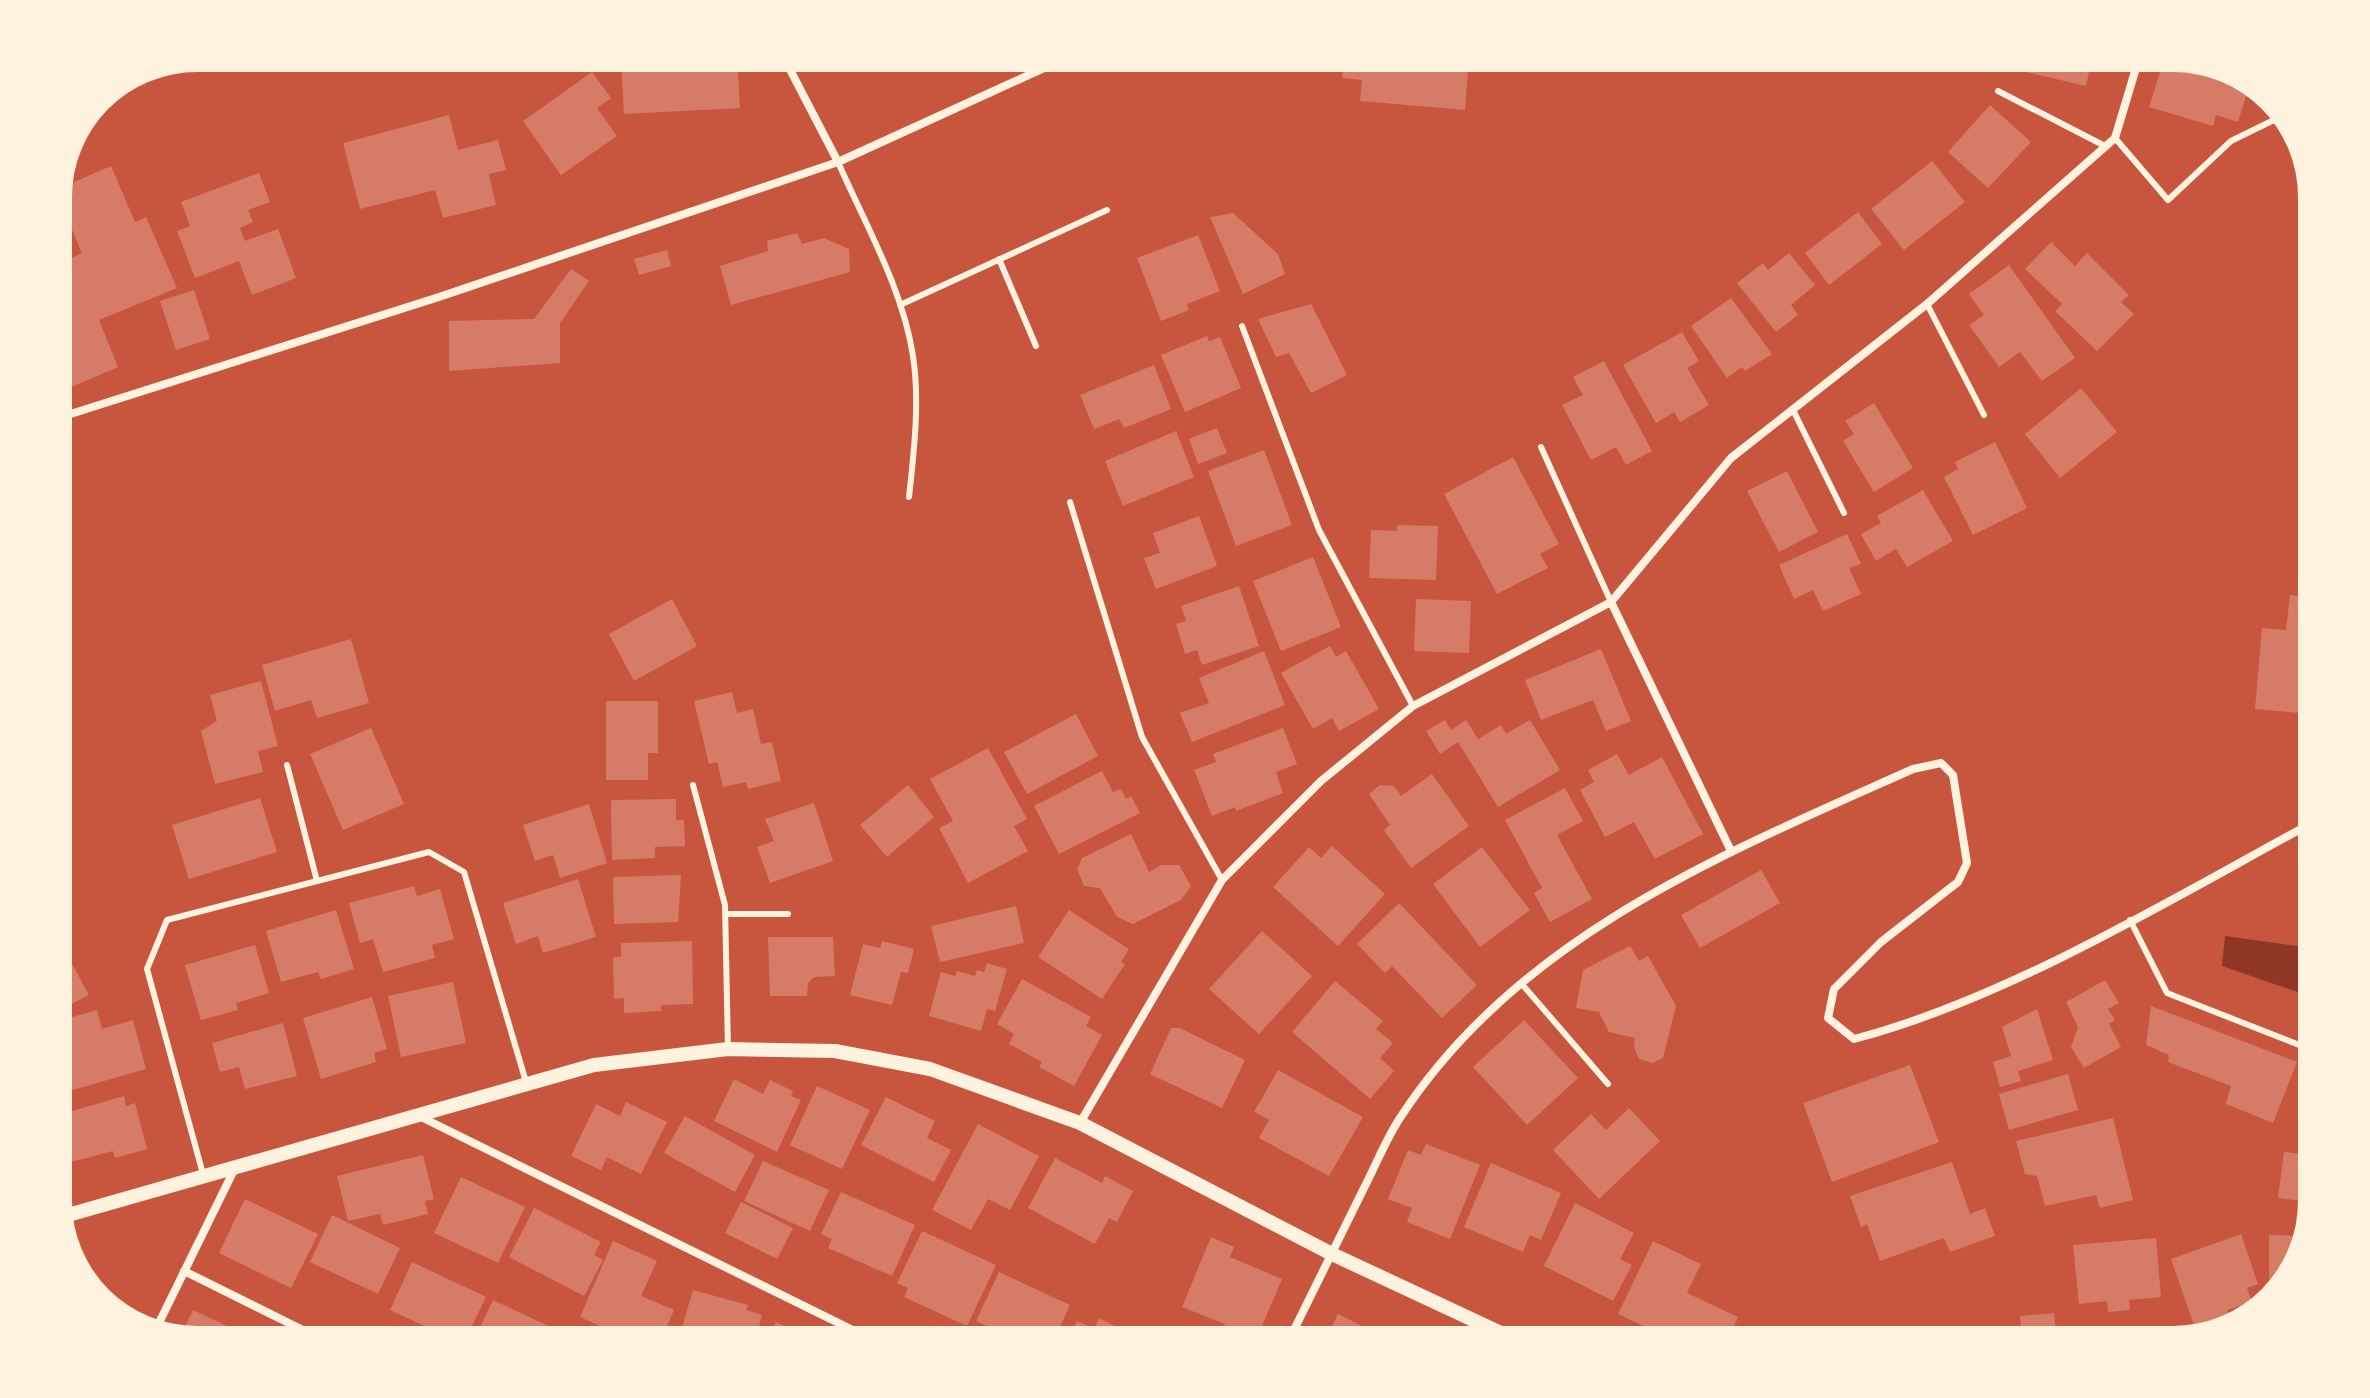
<svg xmlns="http://www.w3.org/2000/svg" width="2370" height="1398" viewBox="0 0 2370 1398" font-family="'Roboto Serif',serif">
  <style>
    .water { fill: #8f3625 }
    .building { fill: #d67c66 }
    .lines { fill: none; stroke-linecap: round; stroke-linejoin: round }
    .service { stroke: #fff3e0; stroke-width: 6 }
    .minor { stroke: #fff3e0; stroke-width: 8 }
    .tertiary { stroke: #fff3e0; stroke-width: 14 }
  </style>
  <rect width="100%" height="100%" fill="#c8553d"/>
  <!-- water -->
  <path class="water" d="M2225 936 2312 948V997L2222 966Z"/>
  <!-- building -->
  <path class="building" d="M678 58H737L740 108 624 114 621 61Z
    M1344 58H1469L1465 110 1360 101 1362 80 1342 78Z
    M2024 58H2092L2086 86 2021 71Z
    M2163 63 2248 90 2238 122 2216 115 2213 126 2149 107Z
    M592 72 611 98 597 108 617 136 561 175 523 121Z
    M1990 105 2031 142 1988 188 1948 152Z
    M449 115 458 150 498 140 506 170 489 174 496 205 443 218 435 190 360 209 343 143Z
    M1932 161 1965 202 1904 250 1871 209Z
    M111 166 135 222 146 217 177 288 99 320 118 367 60 392 58 264 82 253 58 197V189Z
    M259 173 270 202 248 210 253 222 240 228 245 241 278 229 296 278 252 295 239 261 195 278 177 231 190 226 181 202Z
    M1858 212 1882 244 1829 285 1805 253Z
    M1233 213 1278 254 1285 274 1243 294 1210 217Z
    M797 233 802 244 824 238 849 249 850 272 731 305 720 266 768 251 767 241Z
    M1198 235 1220 291 1187 304 1189 310 1161 321 1137 258Z
    M2051 242 2075 266 2087 253 2129 295 2121 302 2134 314 2097 351 2055 311 2062 304 2025 269Z
    M667 250 671 266 639 275 634 259Z
    M1789 253 1815 285 1791 305 1798 315 1776 332 1737 283 1763 263 1768 270Z
    M2009 265 2075 358 2042 381 2020 352 1999 367 1969 325 1984 315 1969 294Z
    M571 269 589 281 560 323V363L449 371V321L534 319Z
    M194 290 210 339 176 350 160 301Z
    M1731 298 1772 354 1745 371 1742 367 1727 378 1691 326Z
    M1311 304 1347 375 1311 393 1289 353 1276 357 1258 319Z
    M1682 332 1699 361 1687 368 1709 405 1680 422 1674 412 1656 423 1623 365Z
    M1207 336 1209 341 1220 337 1241 388 1185 412 1161 355Z
    M1604 361 1652 451 1626 465 1616 447 1591 460 1562 405 1583 395 1573 377Z
    M1154 365 1171 409 1124 428 1119 419 1094 429 1080 395Z
    M2081 388 2117 432 2060 478 2025 434Z
    M1874 403 1913 468 1874 492 1843 441 1854 434 1845 421Z
    M1217 428 1227 453 1198 464 1189 439Z
    M1176 431 1194 477 1123 506 1105 461Z
    M1995 442 2027 508 1973 535 1944 477 1958 469 1955 462Z
    M1264 450 1292 525 1236 546 1208 471Z
    M1513 457 1559 544 1540 554 1548 568 1497 594 1444 494Z
    M1787 471 1818 532 1779 552 1747 491Z
    M1923 490 1953 541 1907 567 1896 549 1876 561 1861 534 1881 523 1877 516Z
    M1199 516 1217 566 1156 589 1144 558 1160 553 1153 533Z
    M1397 525 1438 526 1436 580 1369 578 1371 530 1397 531Z
    M1847 534 1861 564 1849 568 1861 594 1823 611 1813 590 1794 599 1779 565Z
    M1313 557 1341 627 1281 651 1253 581Z
    M1239 586 1259 646 1202 665 1197 650 1185 654 1176 624 1186 621 1181 606Z
    M2290 595 2312 598V714L2255 709 2262 628 2286 630Z
    M672 599 697 646 634 681 609 634Z
    M1416 599 1471 601 1469 653 1414 651Z
    M351 639 369 703 317 718 311 700 275 711 262 665Z
    M1330 646 1336 657 1346 651 1379 709 1339 731 1332 718 1313 729 1281 673Z
    M1601 649 1631 721 1606 731 1593 700 1541 720 1525 680Z
    M1264 651 1285 705 1192 742 1180 713 1209 703 1199 678Z
    M261 681 278 746 258 751 263 772 215 784 201 731 217 721 210 695Z
    M732 692 737 713 753 709 761 744 772 742 781 781 748 789 746 782 723 787 717 762 709 764 694 701Z
    M606 701H658V753H648V780H606Z
    M1076 714 1098 756 1027 794 1004 752Z
    M1445 720 1451 730 1466 720 1478 739 1501 725 1506 734 1530 720 1560 770 1498 807 1458 742 1440 754 1426 731Z
    M371 728 404 804 343 830 310 754Z
    M1283 728 1297 764 1276 772 1283 793 1236 811 1235 807 1212 816 1194 770 1216 762 1213 754Z
    M988 748 1027 819 1014 826 1028 851 968 883 939 828 953 821 930 779Z
    M1617 754 1629 775 1662 757 1703 834 1655 859 1634 822 1605 837 1580 790 1594 782 1588 770Z
    M1102 771 1113 792 1121 789 1126 799 1131 796 1140 813 1059 854 1034 806Z
    M1432 774 1469 826 1411 868 1384 830 1390 825 1369 794 1380 785 1394 786 1401 796Z
    M908 785 934 817 887 857 860 825Z
    M1565 788 1583 821 1557 835 1592 899 1550 922 1534 893 1542 888 1505 820Z
    M260 798 277 852 189 879 172 825Z
    M676 799V820H684L685 846 655 847V858L612 860 611 800Z
    M814 803 833 861 770 883 757 847 774 841 765 819Z
    M589 804 607 863 560 878 553 855 535 861 523 825Z
    M1131 834 1149 872 1161 865H1179L1191 886 1181 900 1133 924 1117 917 1100 888 1084 886 1077 869 1082 858Z
    M1332 846 1385 894 1338 946 1273 887 1309 847 1321 858Z
    M1482 847 1530 910 1480 947 1433 884Z
    M1761 870 1780 903 1700 948 1681 915Z
    M681 875 678 922 614 924 613 877Z
    M578 879 596 937 543 953 538 936 516 944 503 903Z
    M414 886 417 896 440 889 454 939 432 945 435 958 383 972 373 939 360 943 349 903Z
    M1399 903 1477 985 1442 1018 1392 966 1385 973 1357 944Z
    M1016 906 1024 943 940 962 931 926Z
    M336 910 354 969 321 979 318 972 281 982 266 931Z
    M1069 910 1129 949 1121 962 1125 964 1102 999 1038 957Z
    M1262 931 1312 976 1259 1034 1209 989Z
    M768 937H833L835 976 814 977 808 983 807 996H770Z
    M58 938 89 995 58 1011Z
    M692 941 693 1004 661 1005V1011L624 1013V998L614 999 613 957H621V943Z
    M882 941 914 949 908 973 901 972 892 1005 850 995 863 944 880 948Z
    M255 945 269 993 236 1003 238 1010 201 1020 185 965Z
    M1630 946 1639 961 1648 956 1676 1006 1663 1058 1653 1063 1639 1059 1634 1048 1635 1038 1609 1032 1599 1012 1576 1008 1583 970Z
    M987 963 1007 969 995 1011 987 1009 981 1031 929 1016 941 972 955 976 957 971 975 976 977 970 984 972Z
    M1022 979 1091 1017 1086 1026 1102 1035 1074 1086 1039 1067 1042 1062 1009 1044 1014 1034 997 1024Z
    M2105 980 2119 1003 2108 1009 2115 1020 2109 1024 2121 1047 2084 1068 2071 1047 2078 1027 2066 1002Z
    M1335 981 1383 1021 1376 1029 1393 1043 1380 1058 1394 1071 1370 1099 1292 1032Z
    M453 982 466 1043 401 1057 388 996Z
    M372 997 387 1049 374 1053 376 1062 321 1079 303 1018Z
    M2151 1006 2297 1062 2273 1123 2226 1104 2231 1086 2168 1062 2169 1055 2146 1045Z
    M2037 1009 2053 1060 2018 1071 2021 1081 2000 1087 1993 1062 2011 1056 2002 1027Z
    M97 1010 102 1029 133 1020 146 1069 66 1092 58 1064V1021Z
    M1524 1020 1578 1078 1527 1125 1473 1067Z
    M283 1023 297 1076 245 1089 239 1067 220 1072 212 1043Z
    M1171 1028H1180L1245 1060 1222 1108 1150 1074Z
    M1910 1065 1939 1142 1832 1182 1803 1103Z
    M1278 1070 1363 1117 1329 1176 1259 1138 1269 1120 1254 1112Z
    M2068 1074 2078 1110 2009 1130 1999 1094Z
    M734 1079 763 1094 770 1080 793 1091 791 1096 801 1100 777 1152 714 1121Z
    M817 1086 870 1110 842 1169 790 1145Z
    M124 1096 126 1106 135 1103 147 1149 115 1158 113 1151 71 1162 58 1115Z
    M886 1097 935 1121 927 1138 951 1150 934 1182 861 1145Z
    M626 1102 667 1122 641 1174 607 1157 601 1170 571 1156 596 1104 620 1116Z
    M1629 1108 1660 1141 1599 1199 1553 1150 1591 1114 1606 1130Z
    M685 1116 755 1155 735 1192 664 1153Z
    M2113 1118 2133 1200 2100 1208 2096 1195 2045 1206 2037 1176 2025 1174 2016 1141Z
    M978 1124 1039 1156 1010 1210 988 1199 971 1230 932 1210Z
    M1426 1144 1480 1165 1450 1239 1407 1222 1412 1208 1388 1199 1408 1150 1421 1155Z
    M2284 1152 2312 1155V1202L2278 1198Z
    M423 1155 434 1199 425 1201 428 1214 383 1225 380 1214 348 1221 337 1176Z
    M1055 1158 1102 1183 1105 1176 1133 1191 1117 1222 1109 1218 1095 1244 1028 1208Z
    M763 1161 829 1190 810 1231 744 1201Z
    M1952 1162 1970 1214 1985 1208 1995 1236 1950 1252 1944 1238 1880 1261 1867 1224 1861 1227 1850 1196Z
    M1491 1163 1561 1193 1541 1240 1530 1235 1523 1252 1464 1227Z
    M461 1177 525 1207 498 1263 434 1233Z
    M841 1192 915 1225 892 1276 828 1248 832 1239 821 1234Z
    M245 1199 318 1234 291 1288 219 1253Z
    M741 1202 793 1228 777 1259 725 1233Z
    M1575 1203 1634 1233 1620 1259 1632 1265 1613 1301 1544 1266Z
    M534 1208 601 1242 594 1255 603 1260 584 1296 509 1257Z
    M332 1215 400 1248 378 1294 310 1262Z
    M922 1231 996 1265 967 1326 904 1297 908 1288 897 1283Z
    M2241 1234 2258 1284 2247 1288 2252 1302 2227 1310 2231 1324 2197 1334 2171 1259Z
    M2269 1235 2303 1236 2293 1271 2280 1284H2269Z
    M1211 1237 1234 1247 1230 1257 1282 1279 1256 1340H1240L1222 1332 1225 1324 1182 1307Z
    M2156 1238 2161 1297 2129 1300 2130 1310 2108 1312 2107 1301 2079 1304 2073 1245Z
    M613 1241 657 1261 641 1296 674 1310 661 1340H630L580 1317Z
    M1653 1241 1701 1264 1687 1293 1738 1317 1728 1340H1673L1618 1314Z
    M412 1262 486 1297 465 1340H455L390 1310Z
    M999 1272 1070 1305 1054 1340H1016L976 1321Z
    M693 1290 748 1305 746 1310 762 1315 755 1340H711L681 1331Z
    M493 1300 555 1329 550 1340H474Z
    M193 1310 252 1338 251 1340H197L181 1335Z
    M2054 1313 2057 1340H1963L1962 1332 2021 1327 2020 1316Z
    M1338 1314 1380 1335 1377 1340H1325Z
    M1099 1318 1142 1340H1067L1077 1321 1094 1329Z
    M776 1322 816 1340H768Z"/>
  <g class="lines">
    <!-- service -->
    <path class="service" d="M1998 91 2105 146
      M2115 138 2168 200 2231 141 2282 116
      M838 162C865 224 903 289 913 356 920 401 914 452 909 497
      M999 259 1036 346
      M1927 304 1984 415
      M900 305 1107 210
      M1242 326 1319 530 1413 706
      M1793 410 1844 513
      M1541 447 1611 602
      M1070 502 1142 737 1222 880
      M287 765 317 881
      M693 785 725 905 728 1049
      M725 914H788
      M2130 920 2167 993 2312 1050
      M1521 983 1608 1084
      M203 1174 147 969 167 920 429 852 464 872 526 1082"/>
    <!-- minor -->
    <path class="minor" d="M784 58 838 162
      M58 418 439 297 838 162 1066 58
      M1611 602 1731 851
      M421 1117 873 1340
      M1080 1123 1222 880 1321 781 1413 706 1611 602 1731 458 1927 304 2115 138 2139 58
      M184 1271 323 1340
      M156 1329 235 1168
      M1289 1340C1314 1289 1339 1239 1364 1188 1376 1165 1386 1139 1400 1118 1518 936 1723 854 1913 769L1941 763 1953 775 1967 863 1958 882 1881 942 1834 989 1828 1018 1854 1039C2007 999 2171 899 2312 823"/>
    <!-- tertiary -->
    <path class="tertiary" d="M61 1217 594 1065 728 1049 835 1051 930 1069 1080 1123 1332 1254 1516 1340"/>
  </g>
  <!-- crop -->
  <path d="M0 0H2370V1398H0ZM197 72H2173A125 125 0 0 1 2298 197V1201A125 125 0 0 1 2173 1326H197A125 125 0 0 1 72 1201V197A125 125 0 0 1 197 72Z" fill="#fff3e0" fill-rule="evenodd"/>
</svg>
